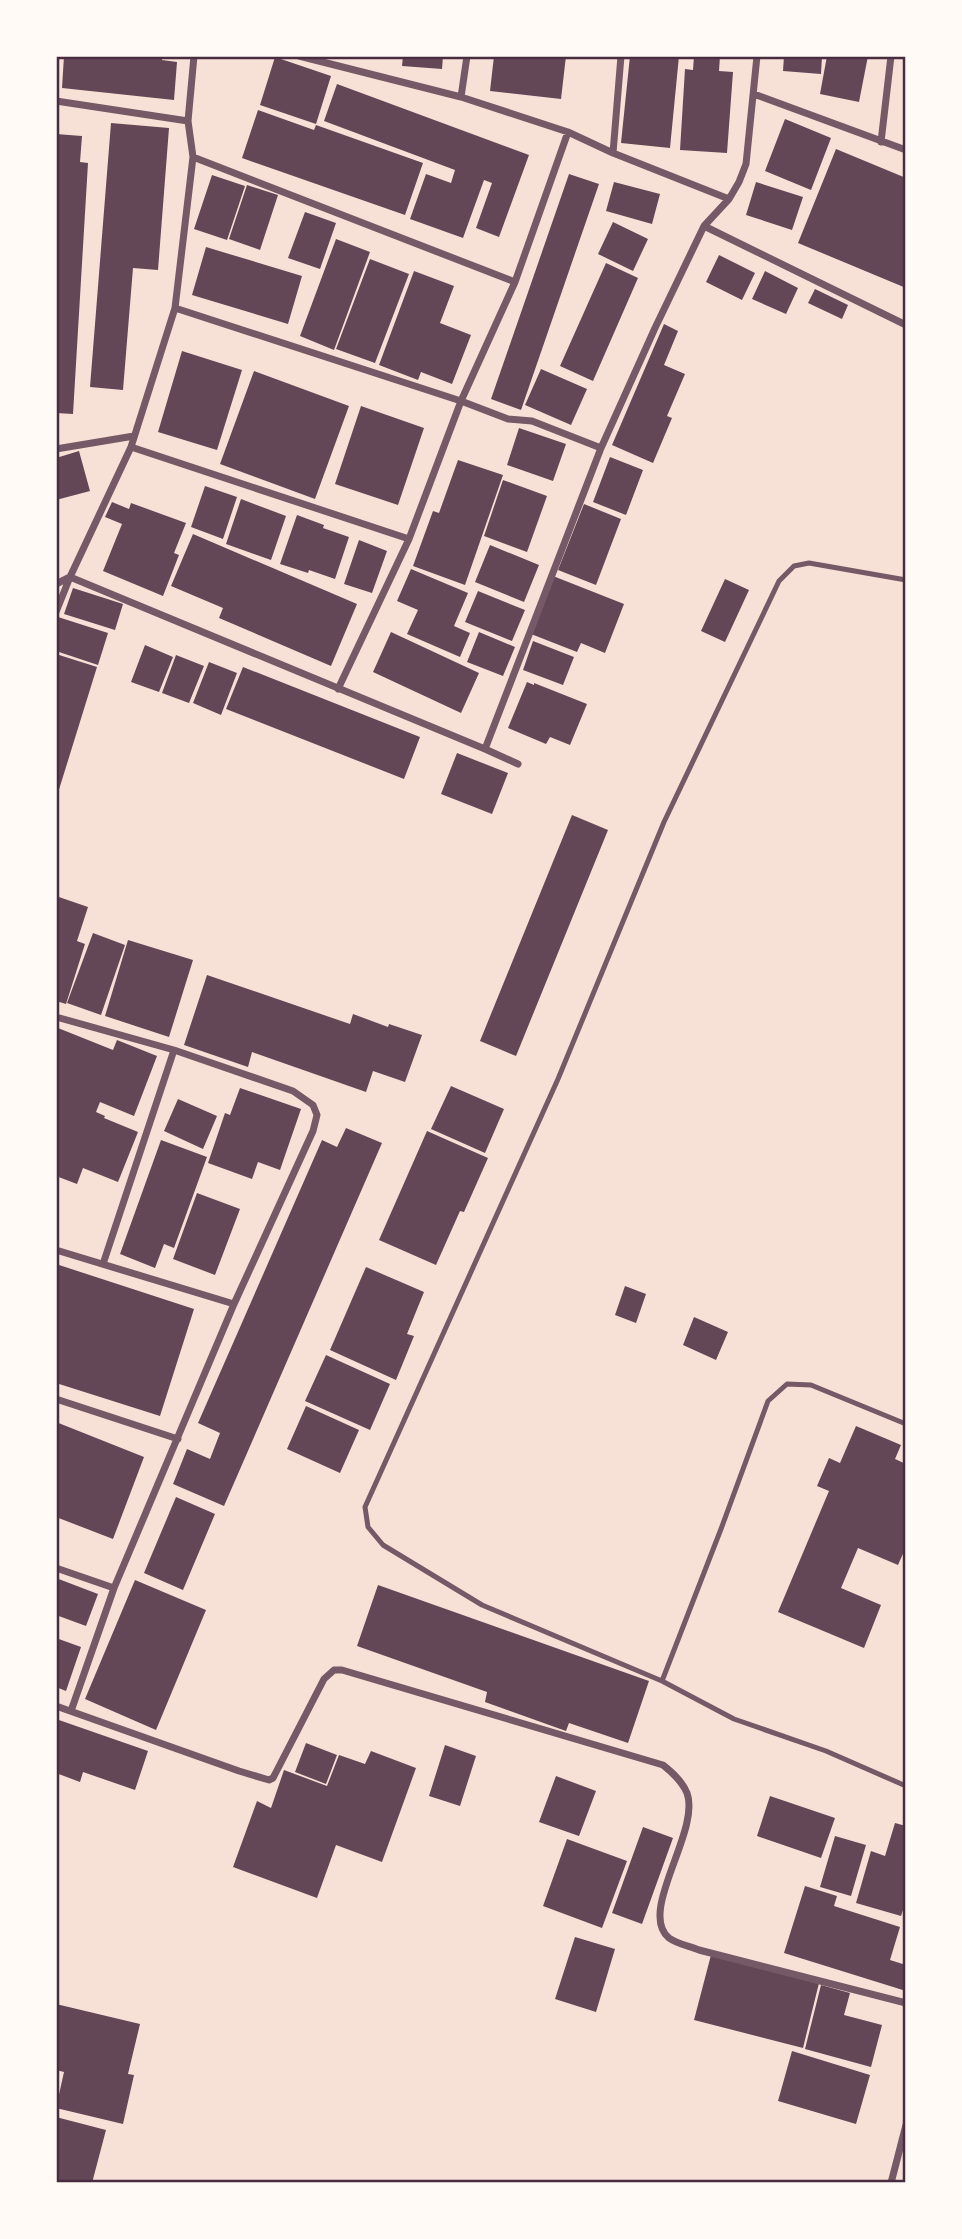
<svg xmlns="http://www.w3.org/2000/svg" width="962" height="2239" viewBox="0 0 962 2239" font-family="'IBM Plex Sans',sans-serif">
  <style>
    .building { fill: #644757 }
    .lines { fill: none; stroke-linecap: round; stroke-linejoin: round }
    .service { stroke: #755966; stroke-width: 5 }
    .minor { stroke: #755966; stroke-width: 7 }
    .neatline { fill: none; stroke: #4a2c40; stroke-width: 2.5 }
  </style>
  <rect width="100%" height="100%" fill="#f7e1d7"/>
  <!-- building -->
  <path class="building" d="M64 56H162V60L177 62 174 100 62 88Z
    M403 56H443L442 69 402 66Z
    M494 56H566L561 99 490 91Z
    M630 56H679L670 148 621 143Z
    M694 56H720L719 71 733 72 727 153 680 150 685 69 693 70Z
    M784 56H822L821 74 783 71Z
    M827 56H868L859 102 820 94Z
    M275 57 331 76 316 124 260 105Z
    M337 84 529 155 499 237 476 228 492 183 484 180 463 238 410 219 426 174 451 183 455 170 324 121Z
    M258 110 314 130 316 125 423 163 405 215 242 158Z
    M785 119 831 138 811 190 765 171Z
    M111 123 169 128 158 270 133 268 123 390 90 387Z
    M56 134 82 136 80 162 88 163 73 414 56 413Z
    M836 149 906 178V288L798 243Z
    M569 174 599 184 521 410 491 399Z
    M212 175 245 186 227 240 194 229Z
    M614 182 660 194 652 224 606 211Z
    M756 182 803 197 792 230 746 215Z
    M247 185 278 195 260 250 229 239Z
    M305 212 336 223 320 269 288 258Z
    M613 222 648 239 633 271 598 254Z
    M336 239 370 252 334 350 300 336Z
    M206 247 302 276 288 324 192 295Z
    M719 255 755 273 742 300 706 282Z
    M370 259 409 274 375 363 336 349Z
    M606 263 638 278 593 381 560 366Z
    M414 271 454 286 440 323 471 335 452 384 421 372 418 380 379 365Z
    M765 271 798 288 786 314 752 299Z
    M815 289 848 305 842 319 808 303Z
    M664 324 678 331 664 365 685 374 667 416 672 418 653 463 612 445Z
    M182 351 242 370 217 450 158 432Z
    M541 369 587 389 571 425 525 405Z
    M254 371 349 406 315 499 220 464Z
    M361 406 424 428 398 505 335 484Z
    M519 428 566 444 553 481 507 465Z
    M79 451 90 491 56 500V458Z
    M610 457 643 470 626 515 593 502Z
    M458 460 503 475 465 585 413 566 433 511 439 513Z
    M503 480 547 496 527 552 484 536Z
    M205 486 237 497 223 539 191 527Z
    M241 499 286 516 271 560 226 544Z
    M112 502 129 509 131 503 186 523 174 553 179 555 163 596 103 571 122 524 105 517Z
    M584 504 621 519 596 585 558 570Z
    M297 515 324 525 323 528 349 537 335 579 309 570 308 573 280 564Z
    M193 534 357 604 331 666 219 618 223 608 171 586Z
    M359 540 387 551 372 593 344 584Z
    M490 545 539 565 524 602 475 582Z
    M411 569 468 593 454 626 470 633 460 657 407 634 418 610 397 601Z
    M553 576 624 604 605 653 581 643 577 652 531 634Z
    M725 579 749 590 725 642 701 631Z
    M73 588 123 604 115 630 64 614Z
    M478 591 525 610 512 641 465 622Z
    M58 617 108 633 98 665 56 651V625Z
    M391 632 479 673 461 713 373 672Z
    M479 632 515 647 503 676 467 662Z
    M533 641 574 657 563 685 523 670Z
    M145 645 173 657 159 692 131 682Z
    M56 654 97 667 57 796H56Z
    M176 655 204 666 189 703 162 693Z
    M209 662 237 673 221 715 193 703Z
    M243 667 420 737 404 779 226 709Z
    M527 682 534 685V683L587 704 570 745 550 737 546 744 508 728Z
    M457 753 508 773 492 814 441 794Z
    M572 815 608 830 516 1056 480 1041Z
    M56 896 88 907 77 941 85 944 66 1004 56 1001Z
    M93 933 125 945 101 1015 67 1003Z
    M128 940 193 960 169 1037 105 1016Z
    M207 975 350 1024 353 1014 388 1027 389 1024 422 1035 405 1082 373 1071 366 1092 252 1052 248 1067 184 1045Z
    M58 1028 113 1050 117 1040 157 1056 134 1116 100 1102 96 1112 105 1116 104 1118 138 1132 118 1182 83 1168 77 1184 56 1176V1033Z
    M451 1086 504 1109 485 1153 431 1129Z
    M240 1088 301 1109 280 1170 258 1162 252 1179 208 1163 225 1113 230 1115Z
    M178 1099 217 1116 203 1149 164 1131Z
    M346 1128 382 1143 224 1506 173 1484 187 1449 210 1459 220 1433 198 1423 322 1140 337 1147Z
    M427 1131 488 1158 464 1212 460 1211 436 1265 379 1240Z
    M161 1140 207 1157 174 1248 164 1244 155 1268 120 1254Z
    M197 1193 240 1209 215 1275 173 1259Z
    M56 1264 194 1309 160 1416 56 1383Z
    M366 1267 424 1292 407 1334 414 1336 396 1380 330 1350Z
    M625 1286 646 1294 636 1323 615 1315Z
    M694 1317 728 1332 716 1360 683 1345Z
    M326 1355 390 1384 370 1430 305 1401Z
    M306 1406 359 1430 340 1473 287 1449Z
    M56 1422 144 1457 113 1539 56 1517Z
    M856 1426 901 1445 895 1459 906 1464V1547L898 1565 858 1548 841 1588 881 1605 864 1648 778 1612 829 1491 817 1486 829 1458 840 1463Z
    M176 1497 215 1514 183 1590 144 1573Z
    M56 1578 98 1594 86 1626 56 1615Z
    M135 1580 206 1610 156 1730 85 1699Z
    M378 1585 649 1681 628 1743 569 1723 566 1731 485 1702 487 1692 357 1646Z
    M56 1638 81 1647 66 1691 56 1687Z
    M56 1719 148 1751 135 1790 83 1772 80 1782 56 1773Z
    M306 1743 337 1755 326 1784 295 1772Z
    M445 1745 476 1756 460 1806 429 1796Z
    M371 1751 416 1768 382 1862 336 1845 317 1898 233 1867 257 1801 271 1808 284 1770 327 1786 339 1755 365 1764Z
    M556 1776 596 1791 579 1836 539 1822Z
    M770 1796 835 1818 821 1858 757 1836Z
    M895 1823 906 1826V1901L901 1916 856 1903 871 1851 885 1856Z
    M643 1827 673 1838 642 1924 612 1913Z
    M835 1836 866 1845 851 1896 820 1887Z
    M567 1839 627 1861 602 1928 543 1906Z
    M805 1886 837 1896 834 1906 900 1927 890 1960 906 1965V1991L784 1953Z
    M575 1937 615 1949 596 2012 555 1999Z
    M711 1955 819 1983 803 2048 694 2020Z
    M821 1985 850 1993 844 2015 882 2025 871 2067 805 2049Z
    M56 2004 140 2024 128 2074 134 2075 123 2124 56 2108 64 2072 56 2070Z
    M792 2051 870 2075 856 2124 778 2101Z
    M56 2117 106 2130 92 2183H56Z"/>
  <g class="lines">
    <!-- service -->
    <path class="service" d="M906 580 809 563 794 566 779 581 664 822 558 1079 365 1507 368 1527 383 1545 482 1605 662 1681 734 1719 826 1751 906 1786
      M662 1681 721 1529 768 1401 787 1384 811 1385 906 1424"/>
    <!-- minor -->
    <path class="minor" d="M299 56 461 97 568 132 613 153 729 199
      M754 94 906 150
      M461 97 467 56
      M56 101 188 121
      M881 142 891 56
      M613 153 621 56
      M193 157 515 282
      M704 226 906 325
      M175 308 461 401 508 419 532 421 601 448
      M131 447 409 539
      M56 449 134 436
      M56 584 70 577 485 749 518 764
      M56 612 70 577 131 447 175 308 193 157 188 121 194 56
      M338 689 409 539 461 401 515 282 568 132
      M485 749 601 448 655 328 704 226 729 199 739 182 746 164 757 56
      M56 1017 174 1050 293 1091 313 1105 317 1115 313 1131 234 1304 114 1588 71 1711
      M56 1250 234 1304
      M103 1264 174 1050
      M56 1399 178 1439
      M56 1568 114 1588
      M56 1706 239 1771 269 1780 273 1778 324 1679 334 1670H342L663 1765C673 1773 682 1781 687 1793 701 1831 637 1912 669 1938 677 1944 689 1946 699 1950L906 2003
      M891 2183 906 2125"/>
  </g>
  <!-- border -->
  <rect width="962" height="2239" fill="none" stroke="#fffaf5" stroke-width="116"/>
  <rect x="58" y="58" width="846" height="2123" class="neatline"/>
</svg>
